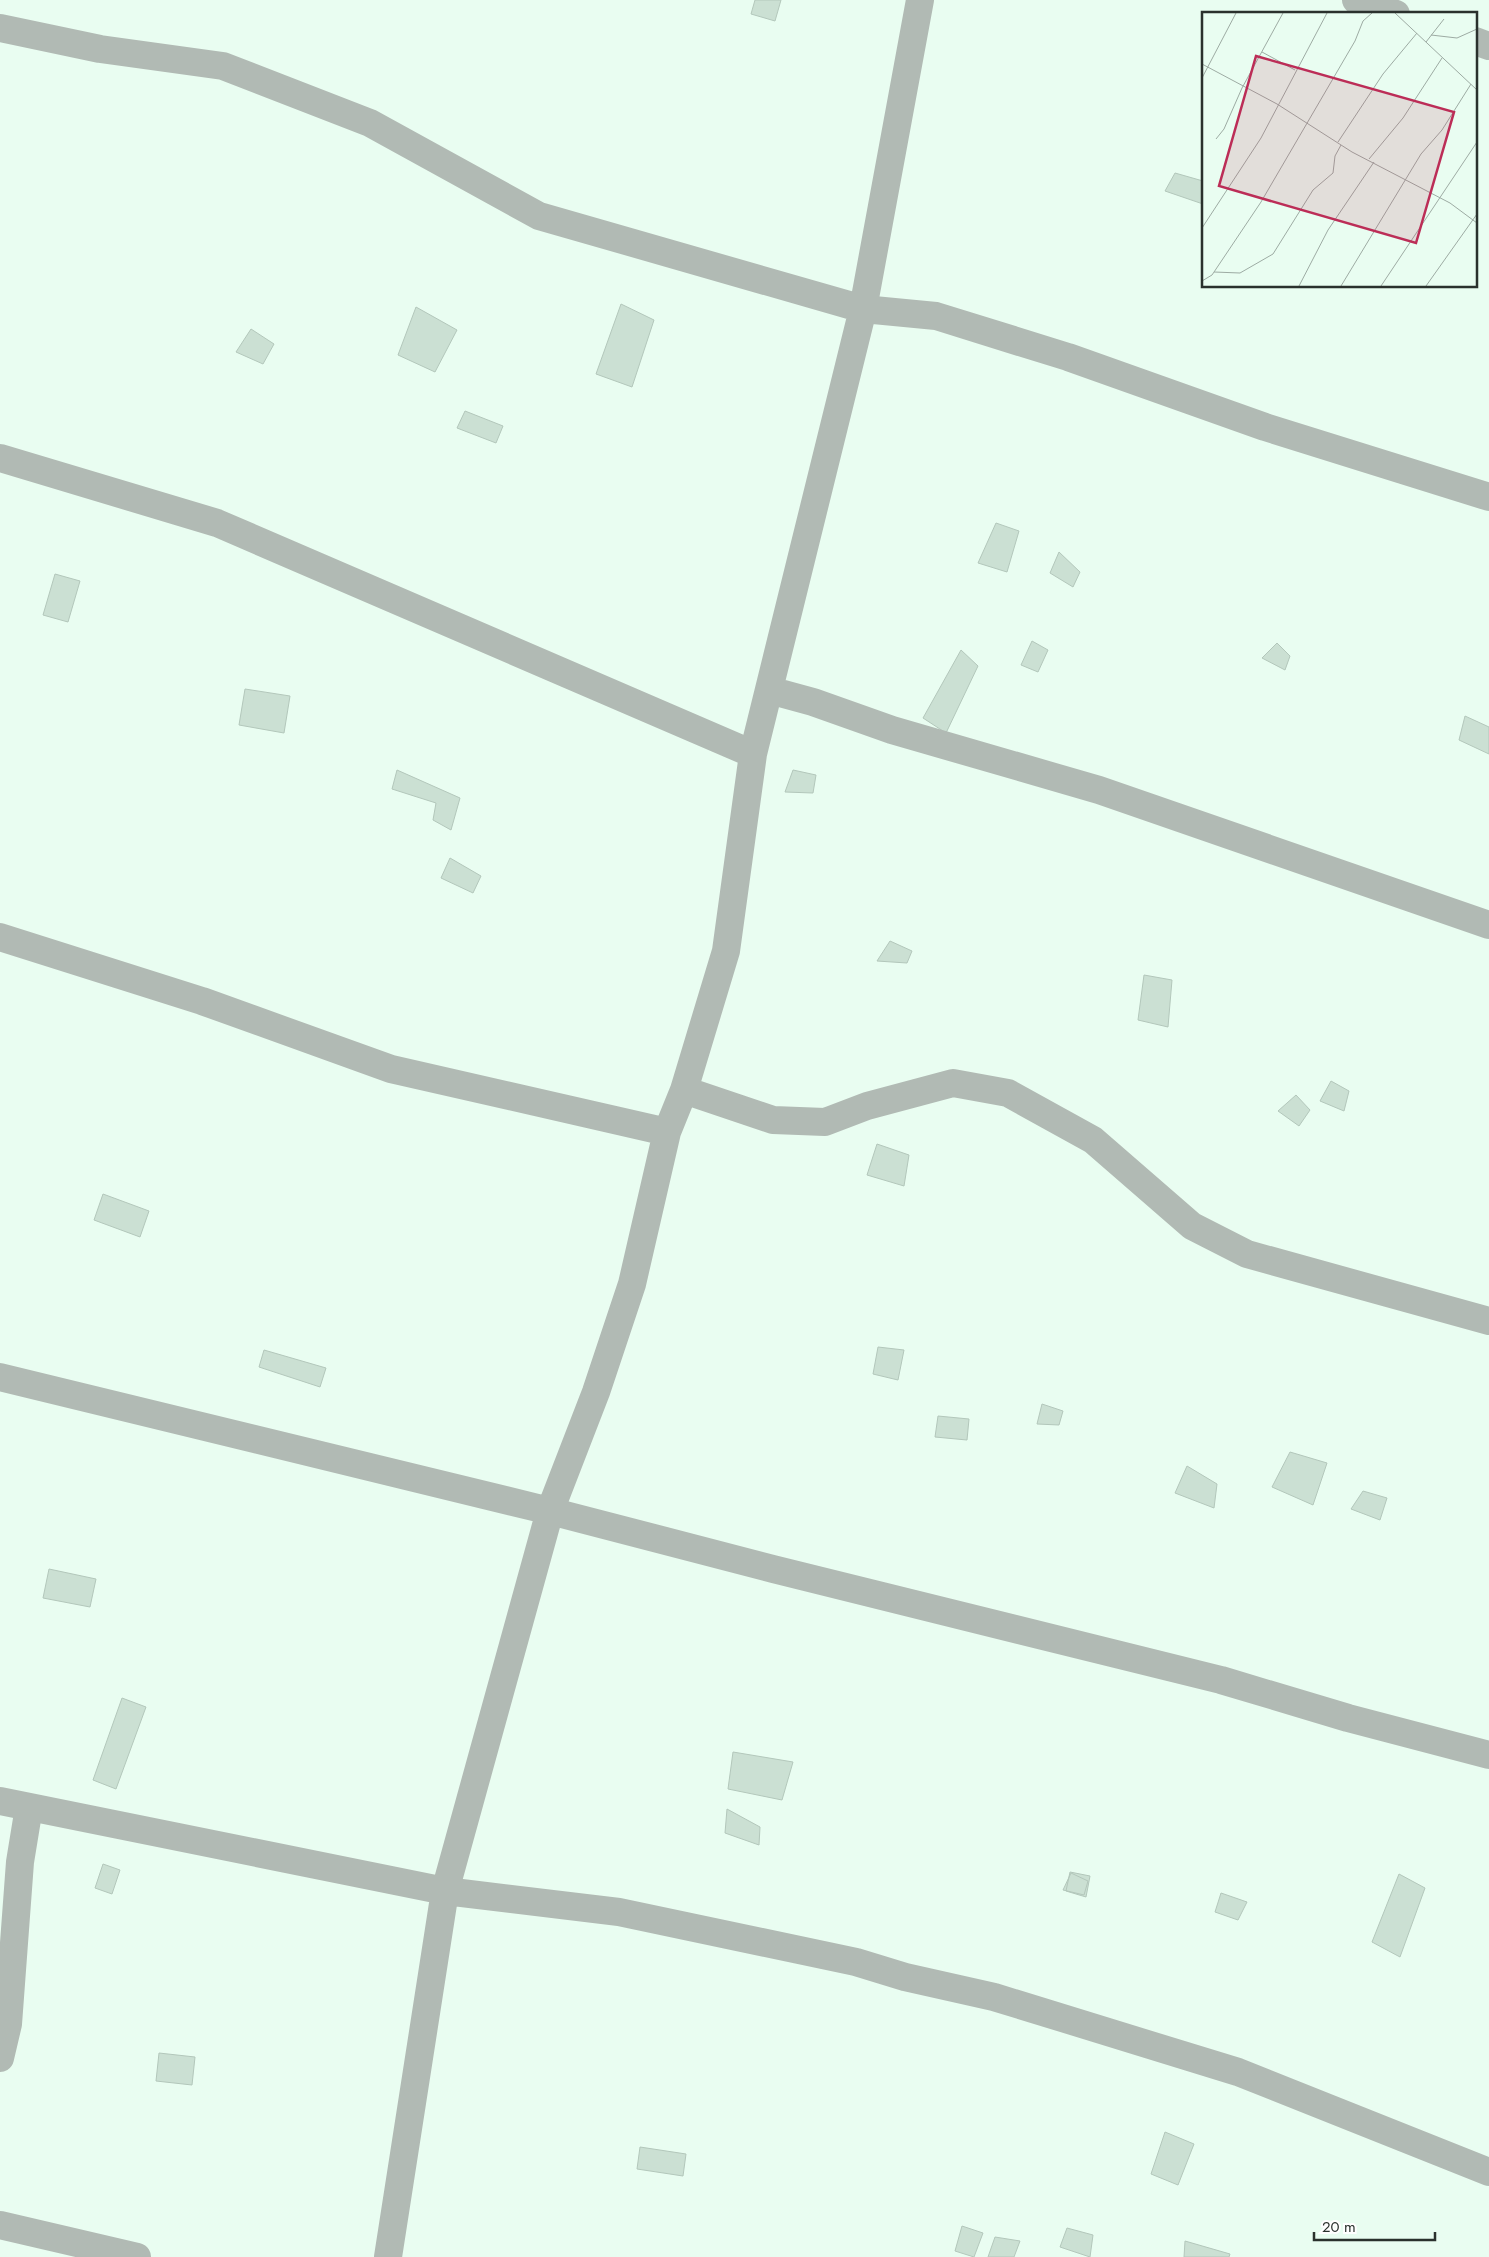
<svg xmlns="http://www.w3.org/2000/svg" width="1489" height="2257" viewBox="0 0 1489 2257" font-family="Jost,sans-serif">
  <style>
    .building { fill: #cbe0d3; stroke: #b3c7bb }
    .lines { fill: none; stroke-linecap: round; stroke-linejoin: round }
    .minor { stroke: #b1bab4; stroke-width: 28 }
    .inset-road { fill: none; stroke: #9daba3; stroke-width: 1 }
    .view { fill: #bc2d57; fill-opacity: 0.15; stroke: #bc2d57; stroke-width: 2.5 }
    .inset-edge { fill: none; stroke: #2a312d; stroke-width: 2.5 }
  </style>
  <rect width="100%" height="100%" fill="#e9fdf1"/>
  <!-- building -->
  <path class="building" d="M755 0H781L775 21 751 14Z
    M1175 173 1203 181V204L1165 191Z
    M621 304 654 320 632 387 596 374Z
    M416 307 457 330 435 372 398 355Z
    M251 329 274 344 263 364 236 352Z
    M465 411 503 426 496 443 457 428Z
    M996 523 1019 531 1007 572 978 563Z
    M1059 552 1080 572 1073 587 1050 573Z
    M55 574 80 581 68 622 43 615Z
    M1032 641 1048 650 1038 672 1021 665Z
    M1277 643 1290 656 1285 670 1262 658Z
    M961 650 978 666 946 733 923 718Z
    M245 689 290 696 284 733 239 725Z
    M1465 716 1489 727V754L1459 740Z
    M397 770 460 798 451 830 433 820 436 803 392 789Z
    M793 770 816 775 813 793 785 792Z
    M450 858 481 876 473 893 441 878Z
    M890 941 912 951 907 963 877 961Z
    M1144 975 1172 980 1168 1027 1138 1020Z
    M1331 1081 1349 1091 1344 1111 1320 1101Z
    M1296 1095 1310 1110 1299 1126 1278 1111Z
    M877 1144 909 1155 904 1186 867 1175Z
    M103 1194 149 1211 140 1237 94 1220Z
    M878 1347 904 1350 898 1380 873 1374Z
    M264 1350 326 1368 320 1387 259 1367Z
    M1042 1404 1063 1411 1059 1425 1037 1424Z
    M938 1416 969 1419 967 1440 935 1437Z
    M1290 1452 1327 1463 1313 1505 1272 1487Z
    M1187 1466 1217 1484 1214 1508 1175 1493Z
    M1363 1491 1387 1498 1380 1520 1351 1509Z
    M49 1569 96 1579 90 1607 43 1598Z
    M122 1698 146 1707 116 1789 93 1780Z
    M733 1752 793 1762 782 1800 728 1789Z
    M727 1809 760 1827 759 1845 725 1833Z
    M103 1864 120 1870 112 1894 95 1888Z
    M1070 1872 1090 1876 1086 1897 1066 1891Z
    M1071 1873 1088 1881 1084 1895 1063 1890Z
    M1399 1874 1425 1888 1400 1957 1372 1942Z
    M1221 1893 1247 1902 1238 1920 1215 1912Z
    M159 2053 195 2057 192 2085 156 2081Z
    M1165 2132 1194 2144 1178 2185 1151 2174Z
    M640 2147 686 2154 683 2176 637 2169Z
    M962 2226 983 2233 974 2257 955 2251Z
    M1067 2228 1093 2235 1090 2257 1060 2247Z
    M995 2237 1020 2241 1014 2257H988Z
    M1185 2241 1230 2254 1229 2257H1184Z"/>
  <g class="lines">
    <!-- minor -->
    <path class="minor" d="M1356 0 1396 14
      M0 28 100 49 223 66 370 123 539 216 863 309 936 316 1068 357 1265 427 1489 497
      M1475 41 1489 46
      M0 458 217 523 753 754
      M769 690 813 702 892 730 1099 790 1489 925
      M0 937 202 1001 391 1069 667 1132
      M684 1090 773 1120 825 1122 867 1106 953 1083 1008 1093 1093 1140 1192 1226 1247 1254 1489 1321
      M0 1377 550 1511 773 1569 1221 1680 1348 1718 1489 1755
      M0 1801 445 1891 619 1912 856 1962 905 1977 994 1997 1238 2072 1489 2172
      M0 2058 8 2024 20 1862 29 1807
      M0 2225 137 2257
      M388 2257 445 1891 550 1511 596 1392 632 1284 667 1132 684 1090 726 951 753 754 863 309 920 0"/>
  </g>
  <!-- overview -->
  <g transform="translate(1202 12)">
    <rect width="275" height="275" fill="#e9fdf1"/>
    <path class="inset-road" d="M193 1 275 78M229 23 255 26 275 17M224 30 242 7M60 40 93 58M0 52 75 92 150 140 248 191 275 211M0 66 34 1M14 127 22 117 40 76 81 1M136 130 181 62 215 21M167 147 201 106 240 46M0 216 59 126 125 1M12 260 38 261 71 242 111 178 131 161 133 144 139 133M0 269 10 263 59 190 153 29 161 9 170 1M97 274 126 218 172 150M139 274 219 142 240 118 269 72M179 274 275 130M224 274 275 202"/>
    <path class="view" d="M54 44 252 100 214 231 17 174Z"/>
    <rect width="275" height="275" class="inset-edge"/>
  </g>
  <!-- scale -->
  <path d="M1314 2232v8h121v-8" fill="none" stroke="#2a312d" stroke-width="2.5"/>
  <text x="1322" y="2232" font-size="15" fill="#2a312d" stroke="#ffffff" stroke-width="4" paint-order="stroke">20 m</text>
</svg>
